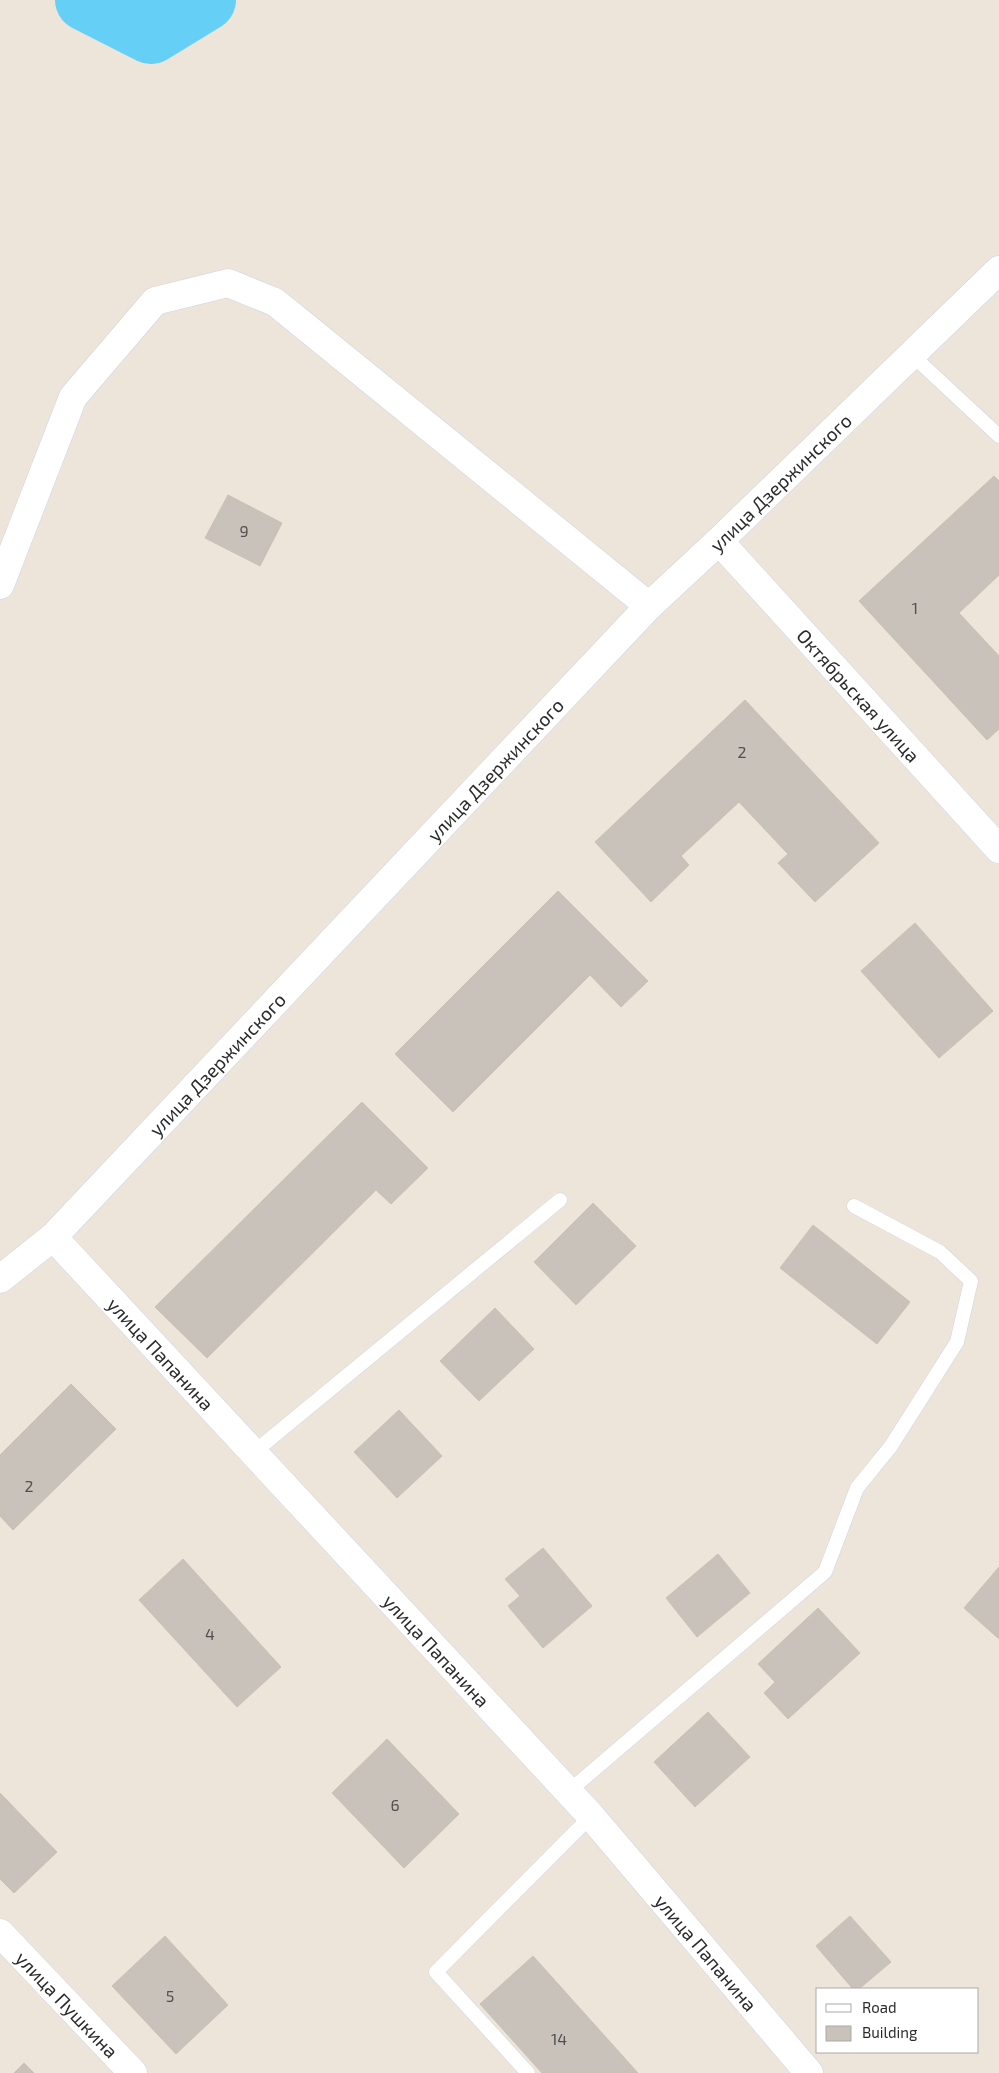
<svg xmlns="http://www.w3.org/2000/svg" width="999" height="2073" viewBox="0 0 999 2073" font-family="'Exo 2',sans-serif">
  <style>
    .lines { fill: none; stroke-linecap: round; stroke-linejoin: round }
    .river { stroke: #66cff6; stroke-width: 62 }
    .building { fill: #c8c2ba; stroke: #c8c1b4 }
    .lane-casing { stroke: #cfd3e4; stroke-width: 15 }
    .street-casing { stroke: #cfd3e4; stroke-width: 29 }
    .lane { stroke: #fff; stroke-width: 14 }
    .street { stroke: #fff; stroke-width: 28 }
    .labels { text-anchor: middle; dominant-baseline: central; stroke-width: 5; stroke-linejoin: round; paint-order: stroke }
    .number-label { font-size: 16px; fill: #52504e }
    .street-label { font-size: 19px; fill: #2a2a2a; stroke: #fff }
  </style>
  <rect width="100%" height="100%" fill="#ede5da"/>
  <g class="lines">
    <!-- river -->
    <path class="river" d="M86 0 151 33 205 0"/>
  </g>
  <!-- building -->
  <path class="building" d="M994 476 999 481V575L959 613 999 656V729L987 740 859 601Z
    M228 495 282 523 260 566 205 538Z
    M745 700 879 843 815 902 778 863 788 854 739 802 681 856 689 865 651 902 595 842Z
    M558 891 648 981 621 1007 590 975 453 1112 395 1054Z
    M915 923 993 1011 939 1058 861 971Z
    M362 1102 428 1168 391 1204 376 1190 207 1358 155 1307Z
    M593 1203 636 1246 576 1305 534 1262Z
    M813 1225 910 1302 877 1344 780 1268Z
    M495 1308 534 1349 479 1401 440 1361Z
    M71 1384 116 1429 13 1530 0 1516V1455Z
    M399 1410 442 1456 397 1498 354 1452Z
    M543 1548 592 1606 543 1648 508 1606 520 1596 505 1579Z
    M718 1554 750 1593 697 1637 666 1598Z
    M183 1559 281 1667 237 1707 139 1600Z
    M999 1567V1639L964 1608Z
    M818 1608 860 1653 788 1719 764 1693 775 1682 758 1664Z
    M708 1712 750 1757 695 1807 654 1762Z
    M387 1739 459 1814 404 1868 332 1793Z
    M0 1793 57 1852 14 1893 0 1879Z
    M850 1916 891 1962 859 1989H853L816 1946Z
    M165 1936 228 2005 176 2054 112 1986Z
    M533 1956 638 2073H542L480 2004Z
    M24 2063 34 2073H14Z"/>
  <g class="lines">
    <!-- lane casing -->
    <g class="lane-casing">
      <path id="lane" d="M912 355 999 436
        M253 1453 560 1200
        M568 1792 825 1572 857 1488 891 1446 957 1342 971 1281 940 1252 854 1206
        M528 2073 436 1972 591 1816"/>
    </g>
    <!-- street casing -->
    <g class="street-casing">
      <g id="street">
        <path id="s1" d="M719 541 999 849"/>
        <path d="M0 585 73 397 155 301 228 283 275 302 649 606"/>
        <path id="s2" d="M53 1237 591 1816 809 2073"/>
        <path id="s3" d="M0 1279 53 1237 649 606 719 541 999 270"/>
        <path id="s4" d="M0 1933 133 2073"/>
      </g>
    </g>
    <!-- lane -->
    <use href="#lane" class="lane"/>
    <!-- street -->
    <use href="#street" class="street"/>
  </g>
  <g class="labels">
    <!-- number labels -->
    <g class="number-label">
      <text x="244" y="530">9</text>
      <text x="915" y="607">1</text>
      <text x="742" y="751">2</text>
      <text x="29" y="1485">2</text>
      <text x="210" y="1633">4</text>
      <text x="395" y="1804">6</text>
      <text x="170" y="1995">5</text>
      <text x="559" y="2038">14</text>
    </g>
    <!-- street labels -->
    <g class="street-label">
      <text stroke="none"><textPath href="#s3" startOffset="1116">улица Дзержинского</textPath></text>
      <text stroke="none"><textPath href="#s1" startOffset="208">Октябрьская улица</textPath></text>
      <text stroke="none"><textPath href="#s3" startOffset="711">улица Дзержинского</textPath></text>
      <text stroke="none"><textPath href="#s3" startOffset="306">улица Дзержинского</textPath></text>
      <text stroke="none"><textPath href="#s2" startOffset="159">улица Папанина</textPath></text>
      <text stroke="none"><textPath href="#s2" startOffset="564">улица Папанина</textPath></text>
      <text stroke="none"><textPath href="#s2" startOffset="969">улица Папанина</textPath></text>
      <text stroke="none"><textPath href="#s4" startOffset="98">улица Пушкина</textPath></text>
    </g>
  </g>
  <!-- legend -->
  <rect x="816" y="1988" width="162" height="65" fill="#ffffff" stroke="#aaaaaa"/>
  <rect x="826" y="2004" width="25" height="8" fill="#ffffff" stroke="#aaaaaa"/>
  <text x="862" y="2013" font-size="15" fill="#2a2a2a">Road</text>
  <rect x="826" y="2026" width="25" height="15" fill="#c8c2ba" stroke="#aaaaaa"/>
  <text x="862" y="2038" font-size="15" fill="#2a2a2a">Building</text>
</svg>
